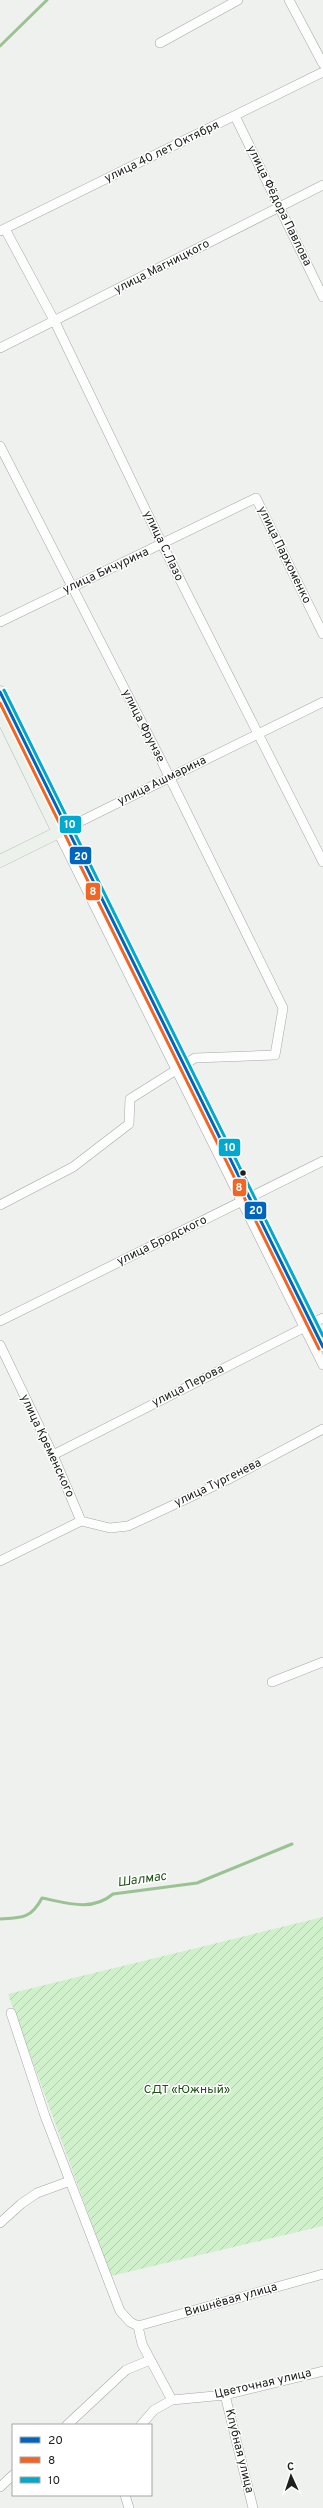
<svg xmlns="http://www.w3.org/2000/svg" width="323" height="2508" viewBox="0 0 323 2508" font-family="Overpass,sans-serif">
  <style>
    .garden { fill: url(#garden-furrows) }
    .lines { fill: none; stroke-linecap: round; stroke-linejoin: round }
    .stream { stroke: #9ac293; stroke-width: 3 }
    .minor-casing { stroke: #a6a8a6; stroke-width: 10 }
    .major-casing { stroke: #b0b9ae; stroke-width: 13 }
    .minor { stroke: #fcfdfc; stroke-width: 9 }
    .major { stroke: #ecf2eb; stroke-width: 12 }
    .bus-1-casing { stroke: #fff; stroke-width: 6 }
    .bus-2-casing { stroke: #fff; stroke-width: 6 }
    .bus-3-casing { stroke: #fff; stroke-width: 6 }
    .bus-1 { stroke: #0065bd; stroke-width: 3 }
    .bus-2 { stroke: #f26522; stroke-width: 3 }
    .bus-3 { stroke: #00a9ce; stroke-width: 3 }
    .bus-dot { fill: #1d1f1d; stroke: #fff; stroke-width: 1.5 }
    .labels { text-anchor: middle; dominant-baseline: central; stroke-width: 3; stroke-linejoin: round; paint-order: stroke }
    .street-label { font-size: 12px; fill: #1d1f1d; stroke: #fff }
    .park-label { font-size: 12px; fill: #1b5211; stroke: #fff }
    .water-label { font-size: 13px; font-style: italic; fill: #1e5515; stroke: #fff }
    .line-badge { stroke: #fff; stroke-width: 1.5 }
    .badge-label { font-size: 11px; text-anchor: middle; font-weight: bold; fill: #fff }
  </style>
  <defs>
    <pattern id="garden-furrows" width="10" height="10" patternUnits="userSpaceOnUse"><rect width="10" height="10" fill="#d0f0cb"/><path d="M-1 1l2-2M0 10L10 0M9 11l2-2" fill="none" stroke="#b2cdae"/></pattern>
  </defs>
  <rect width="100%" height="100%" fill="#eef1ed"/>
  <!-- garden -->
  <path class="garden" d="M323 1917V2226L111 2276 8 1994Z"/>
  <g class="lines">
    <!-- stream -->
    <path class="stream" d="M0 46 47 0
      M0 1919C21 1918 31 1919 42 1898 67 1903 92 1912 113 1894L197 1883 292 1844"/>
    <!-- minor casing -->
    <g class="minor-casing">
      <path id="minor" d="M289 0 323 64
        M160 43 238 0
        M235 116 323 297
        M5 229 55 322 162 544 323 862
        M0 231 323 72
        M0 348 323 185
        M0 446 160 758 283 1008 275 1055 195 1058 130 1099 129 1124 73 1167 0 1205
        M0 622 256 498 323 634
        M323 702 67 828 323 1347
        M58 832 323 1365
        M0 1321 323 1161
        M0 1345 53 1455 81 1521
        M53 1455 323 1318
        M81 1521 110 1528 128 1526 227 1480 323 1429
        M0 1561 81 1521
        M272 1682 323 1662
        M11 2013 45 2116 120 2311 130 2322 138 2326 142 2344 172 2400
        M0 2223 21 2204 37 2193 70 2181
        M138 2326 323 2274
        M225 2395 253 2508
        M67 2425 126 2370 150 2360
        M141 2425 154 2410 172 2400 225 2395 323 2371
        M0 2487 13 2475
        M125 2495 129 2508"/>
    </g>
    <!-- major casing -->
    <g class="major-casing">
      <path id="major" d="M0 692 67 828 0 861
        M0 713 58 832"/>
    </g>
    <!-- minor -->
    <use href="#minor" class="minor"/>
    <!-- major -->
    <use href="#major" class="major"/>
    <!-- bus-1 casing -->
    <g class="bus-1-casing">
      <path id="bus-1" d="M0 692 323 1347"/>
    </g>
    <!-- bus-2 casing -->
    <g class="bus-2-casing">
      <path id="bus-2" d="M0 703 319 1349"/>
    </g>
    <!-- bus-3 casing -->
    <g class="bus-3-casing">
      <path id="bus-3" d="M4 690 323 1336"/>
    </g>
    <!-- bus-1 -->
    <use href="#bus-1" class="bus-1"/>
    <!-- bus-2 -->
    <use href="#bus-2" class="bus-2"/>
    <!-- bus-3 -->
    <use href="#bus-3" class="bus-3"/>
  </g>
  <!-- markers -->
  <circle class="bus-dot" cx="243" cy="1173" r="3.5"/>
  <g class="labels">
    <!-- street labels -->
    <g class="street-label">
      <text transform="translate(162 152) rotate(-26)">улица 40 лет Октября</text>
      <text transform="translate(279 206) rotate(64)">улица Фёдора Павлова</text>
      <text transform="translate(162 267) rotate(-27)">улица Магницкого</text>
      <text transform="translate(163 546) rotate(64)">улица С.Лазо</text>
      <text transform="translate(284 555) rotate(64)">улица Пархоменко</text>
      <text transform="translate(106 571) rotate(-25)">улица Бичурина</text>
      <text transform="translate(143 726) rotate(63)">улица Фрунзе</text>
      <text transform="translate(162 781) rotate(-26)">улица Ашмарина</text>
      <text transform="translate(162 1241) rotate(-26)">улица Бродского</text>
      <text transform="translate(188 1386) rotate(-27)">улица Перова</text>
      <text transform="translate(47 1446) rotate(65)">улица Кременского</text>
      <text transform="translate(218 1483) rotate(-26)">улица Тургенева</text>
      <text transform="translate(231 2300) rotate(-16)">Вишнёвая улица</text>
      <text transform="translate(263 2384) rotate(-13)">Цветочная улица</text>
      <text transform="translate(239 2451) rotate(76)">Клубная улица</text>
    </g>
    <!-- park labels -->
    <g class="park-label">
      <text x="187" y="2090">СДТ «Южный»</text>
    </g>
    <!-- water labels -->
    <g class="water-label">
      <text transform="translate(142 1880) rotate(-8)">Шалмас</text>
    </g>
  </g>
  <g class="line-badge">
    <rect x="59" y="815" width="23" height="19" rx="4" fill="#00a9ce"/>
    <rect x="69" y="846" width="23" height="19" rx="4" fill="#0065bd"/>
    <rect x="85" y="882" width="16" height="19" rx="4" fill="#f26522"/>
    <rect x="218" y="1138" width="23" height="19" rx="4" fill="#00a9ce"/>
    <rect x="232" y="1178" width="15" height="19" rx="4" fill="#f26522"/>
    <rect x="244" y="1201" width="23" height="19" rx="4" fill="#0065bd"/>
  </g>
  <g class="badge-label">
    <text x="70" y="828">10</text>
    <text x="81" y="860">20</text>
    <text x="93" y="895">8</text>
    <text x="230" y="1151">10</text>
    <text x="239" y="1191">8</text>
    <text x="256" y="1214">20</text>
  </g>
  <!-- legend -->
  <rect x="12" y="2424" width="140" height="72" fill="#ffffff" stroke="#a5a5a5"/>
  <rect x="20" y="2437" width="20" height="6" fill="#0065bd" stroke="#a5a5a5"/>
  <text x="48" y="2444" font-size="12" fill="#1d1f1d">20</text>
  <rect x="20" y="2457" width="20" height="6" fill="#f26522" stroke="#a5a5a5"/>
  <text x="48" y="2464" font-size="12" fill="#1d1f1d">8</text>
  <rect x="20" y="2477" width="20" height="6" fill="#00a9ce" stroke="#a5a5a5"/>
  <text x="48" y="2484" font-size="12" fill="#1d1f1d">10</text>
  <!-- north arrow -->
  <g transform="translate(291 2476) rotate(357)" stroke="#ffffff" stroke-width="3" paint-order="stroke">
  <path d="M0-3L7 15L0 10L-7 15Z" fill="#1d1f1d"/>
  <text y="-6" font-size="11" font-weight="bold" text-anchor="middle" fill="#1d1f1d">С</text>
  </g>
</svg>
